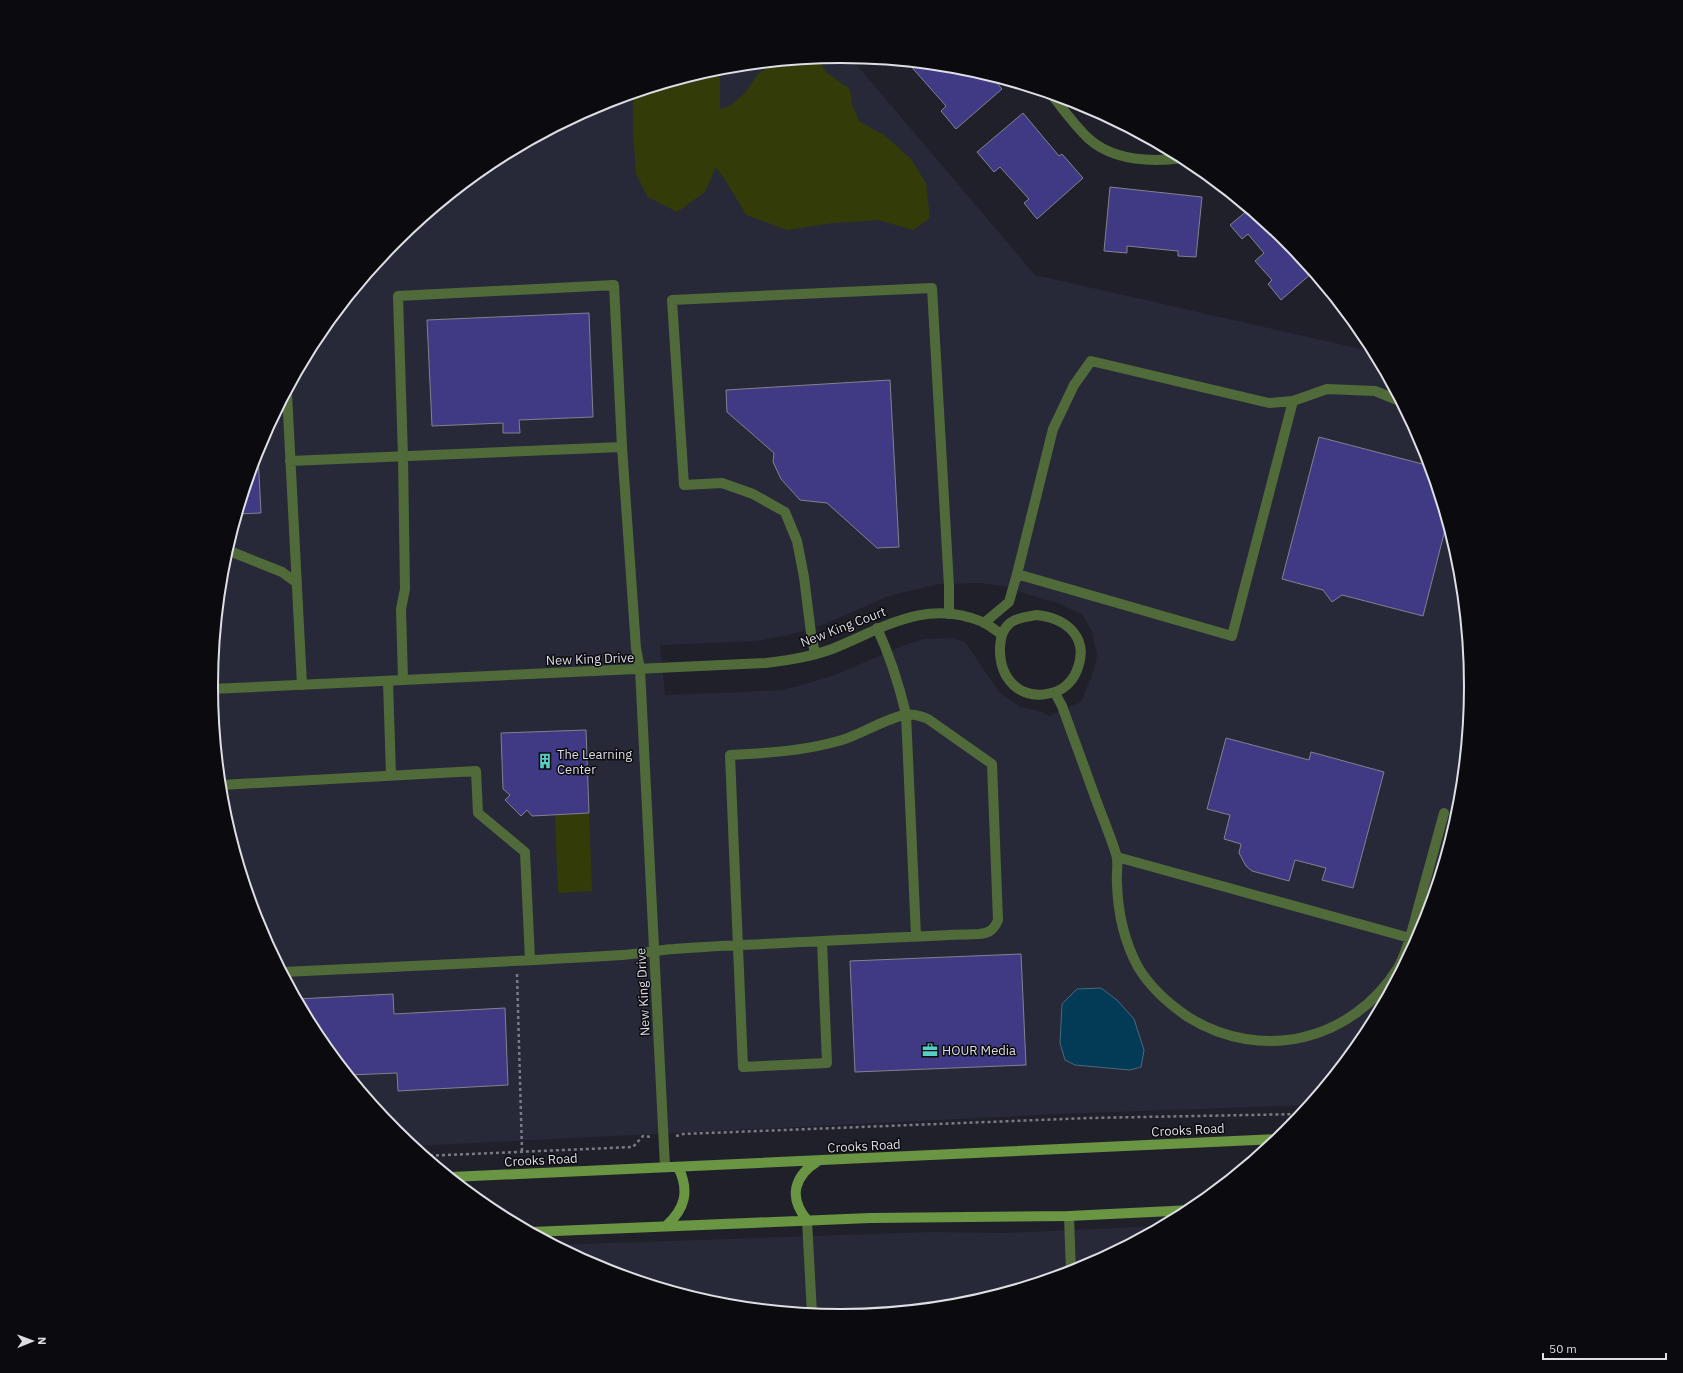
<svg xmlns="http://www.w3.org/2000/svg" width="1683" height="1373" viewBox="0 0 1683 1373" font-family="'IBM Plex Sans',sans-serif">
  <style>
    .built { fill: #282938; fill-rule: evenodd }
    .green { fill: #333c08 }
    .water { fill: #033a56; stroke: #456b81 }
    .building { fill: #403a84; stroke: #81828e }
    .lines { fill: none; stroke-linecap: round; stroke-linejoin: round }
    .path { stroke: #7b7b84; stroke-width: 2.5; stroke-dasharray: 3 3; stroke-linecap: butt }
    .service { stroke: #506b39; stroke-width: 10 }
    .minor { stroke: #506b39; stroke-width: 10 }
    .secondary { stroke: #6a9542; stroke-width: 10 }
    .labels { text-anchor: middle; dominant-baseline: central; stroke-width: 3; stroke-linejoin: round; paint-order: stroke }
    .street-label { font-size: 13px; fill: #dedee5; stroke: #0a0a0f }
    .poi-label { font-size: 13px; fill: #dedee5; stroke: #0a0a0f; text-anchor: start }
    .rim { fill: none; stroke: #dedee5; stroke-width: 2 }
  </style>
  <rect width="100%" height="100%" fill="#20202a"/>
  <!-- built -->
  <path class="built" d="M842 56 850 57 1035 275 1374 352 1424 445 1460 564 1472 687 1460 810 1424 928 1366 1037 1310 1105 1059 1114 412 1146 396 1132 317 1037 259 928 223 809 211 686 223 563 259 445 317 336 396 241 491 162 600 104 719 68ZM980 583 1004 586 1022 592 1029 595 1058 603 1083 615 1092 632 1097 655 1095 667 1081 702 1049 716 1042 712 1020 707 1000 693 965 642 952 638 923 639 900 647 835 675 799 686 780 690 743 692 665 695 660 645 756 641 785 636 825 624 889 596 938 584Z
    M1163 1226 1083 1269 964 1305 841 1317 718 1305 600 1269 555 1245 931 1232 1006 1233Z"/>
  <!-- green -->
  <path class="green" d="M818 58 826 72 850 89 852 105 860 122 884 135 911 159 926 183 930 218 913 230 878 220 833 223 787 230 746 215 729 186 716 167 705 192 677 212 648 197 636 174 633 131V94L720 68V109L731 105 745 93 758 74 775 63Z
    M589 813 592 891 558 893 555 815Z"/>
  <!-- water -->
  <path class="water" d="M1101 988 1117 1000 1134 1019 1144 1050 1141 1067 1130 1070 1075 1065 1065 1060 1060 1043 1062 1004 1077 989Z"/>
  <!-- building -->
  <path class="building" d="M908 63 954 67 962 76 970 70 991 76 1002 89 956 129 941 111 946 106Z
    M1023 113 1059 156 1062 154 1083 178 1037 219 1024 203 1029 199 1000 167 994 172 977 152Z
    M1110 187 1202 197 1196 257 1178 256V251L1127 246V253L1104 251Z
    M1249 209 1287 241 1313 272 1281 300 1268 284 1272 280 1255 261 1264 253 1248 234 1242 239 1230 225Z
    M589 313 593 417 519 420 520 433H503V423L432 426 427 320Z
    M890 380 899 547 877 548 827 503 800 500 781 479 773 462 774 453 727 412 726 390Z
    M1319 437 1430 466 1447 522 1423 616 1342 595 1332 602 1323 590 1282 579Z
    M256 455H258L261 513 238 514Z
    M586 730 589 813 532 816 527 810 521 816 505 800 510 795 503 789 501 733Z
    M1226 738 1309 760 1311 752 1384 772 1353 888 1322 880 1326 868 1295 860 1289 881 1252 871 1246 866 1239 853 1241 844 1224 839 1230 815 1207 809Z
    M1021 954 1026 1065 855 1072 850 961Z
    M393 994 394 1014 505 1008 508 1085 398 1091 397 1073 349 1075 317 1037 297 999Z"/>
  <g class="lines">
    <!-- path -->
    <path class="path" d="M517 974 522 1151
      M676 1136 683 1134 1089 1118 1302 1114
      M424 1156 633 1147 643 1136 651 1137"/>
    <!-- service -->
    <path class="service" d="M287 393 302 685
      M290 461 622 447
      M227 550 282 572 297 583
      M1017 574 1053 429 1074 385 1091 361 1269 403 1293 401 1327 389 1375 391 1400 401
      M984 623 1009 602 1017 574 1232 636 1293 401
      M877 628C890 656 899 685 906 714L916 936
      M815 654 811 633 804 577 797 541 785 512 753 494 722 483 684 485 672 300 932 288 949 586V614
      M403 680 401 609 405 589 403 457 398 296 614 285 622 447 636 648 640 669
      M388 681 391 775
      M1055 693 1062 706C1074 739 1086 772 1098 805 1104 821 1111 838 1116 854 1119 863 1116 875 1117 884 1118 914 1124 941 1138 967 1150 987 1169 1004 1188 1017 1262 1063 1352 1041 1398 968 1408 950 1413 927 1418 908 1427 876 1435 845 1444 813
      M221 785 476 771 478 813 525 852 530 960
      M1117 857 1410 938
      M283 972C396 967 509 962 622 955 640 954 657 950 674 949 711 946 747 945 783 943 848 940 914 936 979 934 989 933 994 930 998 920L992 764 928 719C921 716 913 713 904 715 883 720 863 733 842 740 805 751 768 753 730 755L743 1067 827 1063 822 941
      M1069 1216 1071 1273
      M807 1220 812 1314"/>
    <!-- minor -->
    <path class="minor" d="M1051 94C1063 109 1075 126 1089 139 1114 161 1152 162 1183 158
      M1036 615C1066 618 1090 637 1077 670 1073 681 1063 691 1051 693 1019 701 999 678 1000 647 1001 637 1002 630 1010 623 1018 617 1028 617 1036 615Z
      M640 669 665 1167
      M211 689 766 663C789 660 810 657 832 649 884 628 925 598 983 622 989 625 995 630 1001 634"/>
    <!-- secondary -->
    <path class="secondary" d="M451 1177 1279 1139
      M807 1220C788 1197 794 1176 818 1161
      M666 1226C685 1209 690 1191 678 1167
      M531 1232 870 1218 1069 1216 1192 1210"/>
  </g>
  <!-- icons -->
  <defs>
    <g id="building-bare" transform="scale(1.2)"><path d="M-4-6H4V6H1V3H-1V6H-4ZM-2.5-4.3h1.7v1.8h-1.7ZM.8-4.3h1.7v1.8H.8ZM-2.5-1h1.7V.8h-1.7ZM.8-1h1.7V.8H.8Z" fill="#56cec3" stroke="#0a0a0f" stroke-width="2.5" paint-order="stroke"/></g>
    <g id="office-bare" transform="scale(1.2)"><path d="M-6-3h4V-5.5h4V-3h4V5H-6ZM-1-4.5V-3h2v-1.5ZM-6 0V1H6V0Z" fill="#56cec3" stroke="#0a0a0f" stroke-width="2.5" paint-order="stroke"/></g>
  </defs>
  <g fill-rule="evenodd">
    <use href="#building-bare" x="545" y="761"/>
    <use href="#office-bare" x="930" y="1050"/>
  </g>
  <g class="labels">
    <!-- street labels -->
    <g class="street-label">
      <text transform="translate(843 627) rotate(-21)">New King Court</text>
      <text transform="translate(590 659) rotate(-2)">New King Drive</text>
      <text transform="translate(643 992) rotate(-93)">New King Drive</text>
      <text transform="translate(1188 1130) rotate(-3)">Crooks Road</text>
      <text transform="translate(864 1146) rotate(-3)">Crooks Road</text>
      <text transform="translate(541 1160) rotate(-3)">Crooks Road</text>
    </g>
    <!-- poi labels -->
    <g class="poi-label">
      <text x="557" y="754">The Learning<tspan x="557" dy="15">Center</tspan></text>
      <text x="942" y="1050">HOUR Media</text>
    </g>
  </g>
  <!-- crop -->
  <path d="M0 0H1683V1373H0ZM218 686a623 623 0 1 1 1246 0a623 623 0 1 1-1246 0Z" fill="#0a0a0f" fill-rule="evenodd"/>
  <path class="rim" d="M218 686a623 623 0 1 1 1246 0a623 623 0 1 1-1246 0Z"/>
  <!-- north arrow -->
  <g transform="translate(32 1341) rotate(89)" stroke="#0a0a0f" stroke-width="3" paint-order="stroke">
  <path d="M0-3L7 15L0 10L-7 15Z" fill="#dedee5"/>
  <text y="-6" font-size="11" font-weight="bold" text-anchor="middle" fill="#dedee5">N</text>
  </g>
  <!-- scale -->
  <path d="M1543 1353v6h123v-6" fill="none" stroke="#dedee5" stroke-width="2"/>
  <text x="1549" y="1353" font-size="12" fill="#dedee5" stroke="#0a0a0f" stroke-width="3" paint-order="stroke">50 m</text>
</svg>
